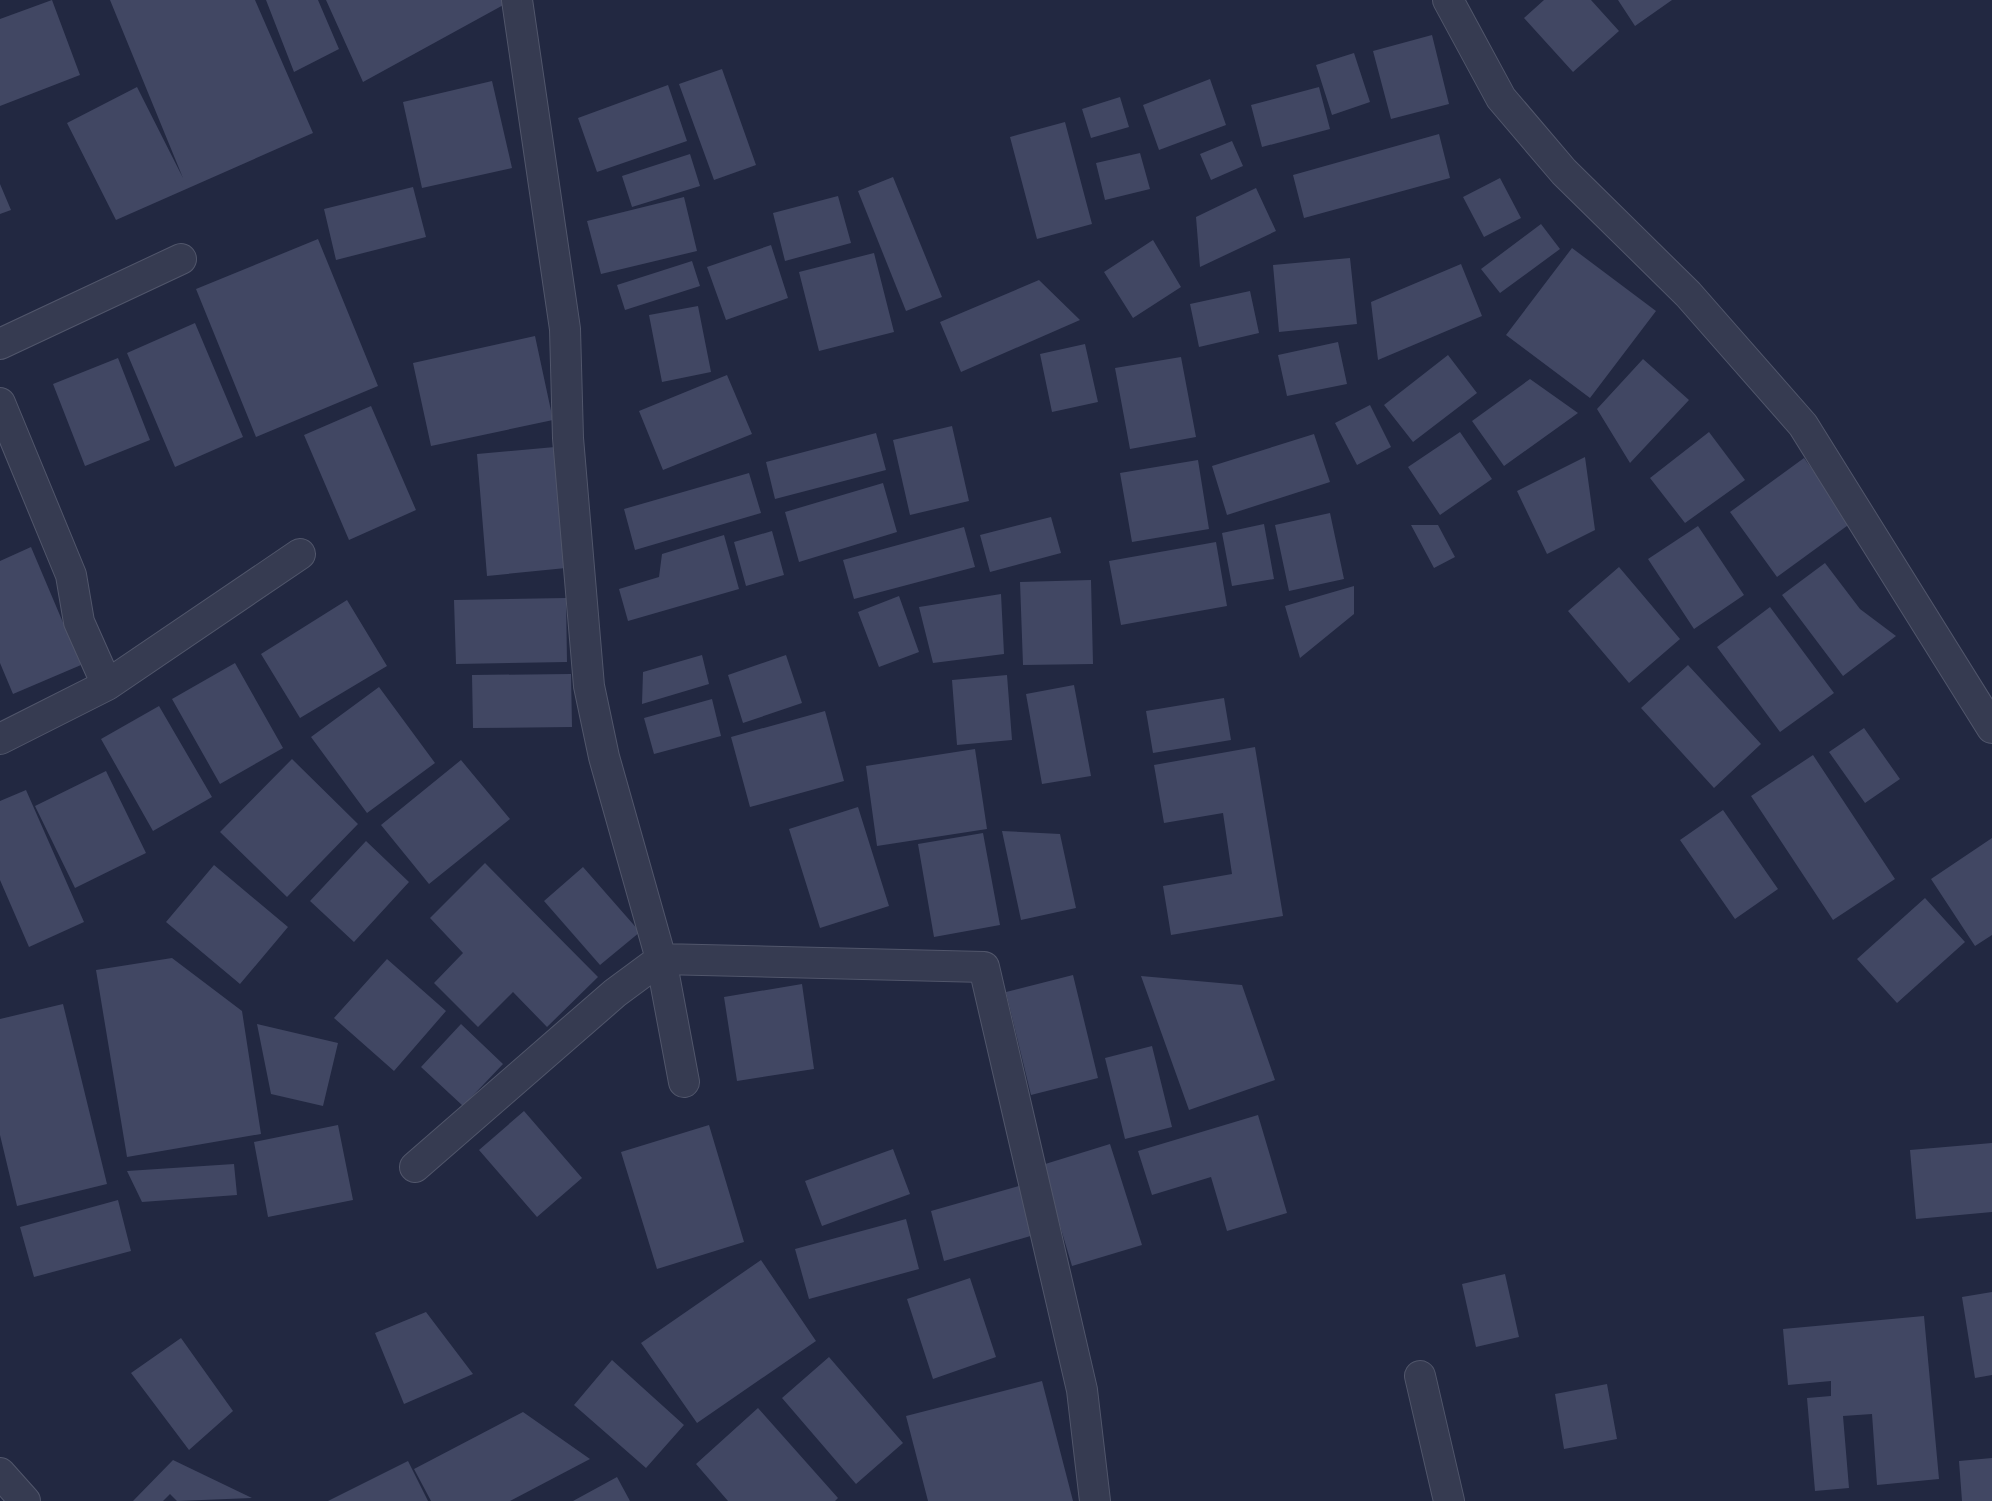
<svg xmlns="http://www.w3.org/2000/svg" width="1992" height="1501" viewBox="0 0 1992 1501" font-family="Overpass,sans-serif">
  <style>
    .building { fill: #414763 }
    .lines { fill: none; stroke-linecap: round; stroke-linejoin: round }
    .street-casing { stroke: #51566b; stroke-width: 32 }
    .street { stroke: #363b51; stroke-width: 30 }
  </style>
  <rect width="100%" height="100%" fill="#222841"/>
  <!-- building -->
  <path class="building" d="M52 0 80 75 0 106V19Z
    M110 0H255L313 133 116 220 67 123 137 87 183 178Z
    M266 0H318L339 49 294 72Z
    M326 0H505L507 3 363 82Z
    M1544 0H1591L1619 31 1573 72 1524 18Z
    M1618 0H1672L1635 26Z
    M1432 35 1449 104 1391 119 1373 51Z
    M1354 53 1370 102 1332 115 1316 65Z
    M722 69 756 165 714 180 679 84Z
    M1210 79 1226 125 1159 150 1143 105Z
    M492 81 512 168 422 188 403 102Z
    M668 85 687 141 597 172 578 118Z
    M1319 87 1330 129 1262 147 1251 105Z
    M1120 97 1129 127 1091 138 1082 109Z
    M1065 122 1092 224 1037 239 1010 137Z
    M1439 134 1450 178 1304 218 1293 175Z
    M1232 141 1243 166 1211 180 1200 154Z
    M1140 153 1150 189 1105 200 1096 163Z
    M690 154 700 186 632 207 622 176Z
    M893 177 942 297 906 311 858 191Z
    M1500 178 1521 218 1484 237 1463 197Z
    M0 184 11 210 0 214Z
    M413 187 426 237 336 260 324 209Z
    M1256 188 1276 231 1200 267 1196 217Z
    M838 196 851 243 785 261 773 213Z
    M684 197 697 251 601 274 587 221Z
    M1541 224 1560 249 1500 293 1481 269Z
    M318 239 378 386 256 437 196 289Z
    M1153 240 1181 287 1133 318 1104 272Z
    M771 245 788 298 726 320 707 267Z
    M1572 248 1656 311 1590 398 1506 335Z
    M874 253 894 332 819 351 799 272Z
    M1350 258 1357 324 1279 332 1273 265Z
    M692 261 700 286 625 310 617 285Z
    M1461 264 1482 316 1378 360 1371 302Z
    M1039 280 1080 320 961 372 940 322Z
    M1250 291 1259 333 1199 347 1190 304Z
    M698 306 711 372 662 382 649 315Z
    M195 323 243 437 175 467 127 353Z
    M535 336 553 420 431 446 413 363Z
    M1338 342 1347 384 1287 396 1278 355Z
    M1085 344 1098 402 1052 412 1040 354Z
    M1448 355 1477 393 1413 442 1384 405Z
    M1181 357 1196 437 1130 449 1115 368Z
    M118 358 150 440 85 466 53 384Z
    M1643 359 1689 400 1630 463 1597 409Z
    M727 375 752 434 663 470 639 411Z
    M1530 379 1578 413 1504 466 1472 421Z
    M1370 405 1391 447 1357 465 1335 423Z
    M371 406 416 510 349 540 304 435Z
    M952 426 969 501 910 515 893 440Z
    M1460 432 1492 479 1440 515 1408 467Z
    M1709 432 1745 480 1685 523 1650 478Z
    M876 433 886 470 775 499 766 462Z
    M1314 434 1330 482 1227 515 1212 466Z
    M555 447 566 568 487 576 477 454Z
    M1585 457 1595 530 1547 554 1517 491Z
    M1804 458 1851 523 1777 577 1730 512Z
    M1198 460 1209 529 1132 542 1120 473Z
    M749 473 761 513 635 550 624 509Z
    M883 483 897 532 799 562 785 512Z
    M1330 513 1344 579 1289 591 1275 525Z
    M1051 517 1061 553 990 572 980 535Z
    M1264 524 1274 579 1232 586 1222 533Z
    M1411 525H1438L1455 557 1434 568Z
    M1698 526 1744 595 1694 629 1648 559Z
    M964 527 975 567 854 599 843 560Z
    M772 531 784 575 746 586 734 542Z
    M724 535 739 589 628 621 619 589 659 577 662 554Z
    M1216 542 1227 606 1121 625 1109 561Z
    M31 547 81 665 13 694 0 663V561Z
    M1825 563 1860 609 1896 636 1843 676 1782 595Z
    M1619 567 1680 639 1629 683 1568 611Z
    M1091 580 1093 664 1023 665 1020 582Z
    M1354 586V614L1300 658 1285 606Z
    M1001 594 1004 654 933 663 919 607Z
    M899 596 919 652 879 667 858 612Z
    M566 598 567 662 456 664 454 600Z
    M347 600 387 666 300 718 261 654Z
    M1770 607 1834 693 1780 732 1717 647Z
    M702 655 709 684 642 704 643 672Z
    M786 655 802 703 743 723 728 675Z
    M235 663 283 748 220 784 172 699Z
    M1688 665 1761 744 1714 788 1641 708Z
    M571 674 572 727 473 728 472 675Z
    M1007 675 1012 740 957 745 952 680Z
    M1074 685 1091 776 1042 784 1026 694Z
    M379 687 435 763 367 813 311 737Z
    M1224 698 1231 740 1153 753 1146 711Z
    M712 699 721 736 654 754 644 718Z
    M159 706 212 797 153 831 101 739Z
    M825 711 844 781 750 807 731 737Z
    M1864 728 1900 779 1865 803 1829 752Z
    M1255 747 1283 916 1171 935 1163 886 1232 874 1223 813 1164 823 1154 765Z
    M975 749 987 829 877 846 866 766Z
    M1813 755 1895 879 1833 920 1751 796Z
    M292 759 358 824 287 897 220 832Z
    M461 760 510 819 429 884 381 825Z
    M106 771 146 853 75 888 35 806Z
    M26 790 84 922 29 947 0 880V801Z
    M858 807 889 906 820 928 789 829Z
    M1723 810 1778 889 1735 919 1680 840Z
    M1002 831 1060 834 1076 908 1021 920Z
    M983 833 1000 925 934 937 918 844Z
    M1992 838V935L1975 946 1931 879Z
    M366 841 409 882 354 942 310 901Z
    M485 863 598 977 547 1027 513 992 478 1027 434 983 463 953 430 918Z
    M214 865 288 927 240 984 166 922Z
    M583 867 640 932 600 965 544 901Z
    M1925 898 1965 942 1897 1003 1857 959Z
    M172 958 242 1011 261 1134 127 1157 96 970Z
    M387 959 446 1011 394 1071 334 1018Z
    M1073 975 1098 1078 1031 1095 1006 992Z
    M1141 976 1242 985 1275 1080 1189 1110Z
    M802 984 814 1069 737 1081 724 997Z
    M63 1004 107 1184 17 1206 0 1135V1019Z
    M257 1024 338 1043 323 1106 271 1094Z
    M461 1024 503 1064 463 1106 421 1067Z
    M1152 1046 1172 1127 1125 1139 1105 1058Z
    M524 1111 582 1178 537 1217 479 1150Z
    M1258 1115 1287 1213 1227 1231 1211 1177 1152 1195 1138 1151Z
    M338 1125 353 1200 268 1217 254 1142Z
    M709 1125 744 1242 657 1269 621 1152Z
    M1992 1143V1212L1916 1219 1910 1150Z
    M1110 1144 1142 1245 1072 1266 1042 1165Z
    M893 1149 910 1194 822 1226 805 1181Z
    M234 1164 237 1195 142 1202 127 1171Z
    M1019 1186 1034 1235 944 1261 931 1211Z
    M118 1200 131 1251 34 1277 20 1227Z
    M906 1219 919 1269 809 1299 795 1249Z
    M761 1260 816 1341 697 1423 641 1343Z
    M1505 1274 1519 1337 1476 1347 1462 1284Z
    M970 1278 996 1357 933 1379 907 1299Z
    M1992 1292V1375L1975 1378 1962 1297Z
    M426 1312 473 1374 404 1404 375 1333Z
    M1924 1316 1939 1479 1877 1485 1872 1414 1843 1416 1849 1488 1815 1491 1807 1398 1831 1396V1381L1788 1385 1783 1329Z
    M181 1338 233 1411 189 1450 131 1373Z
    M829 1357 903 1443 856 1484 782 1398Z
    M612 1360 684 1425 646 1468 574 1405Z
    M1042 1381 1073 1501H928L906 1416Z
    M1607 1384 1617 1439 1564 1449 1555 1394Z
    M758 1408 838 1498 835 1501H728L696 1464Z
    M523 1412 590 1459 510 1501H431L414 1469Z
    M1992 1458V1501H1962L1959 1461Z
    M173 1460 252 1498 177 1501 170 1494 163 1501H133Z
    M408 1461 428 1501H328Z
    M617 1477 630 1501H573Z"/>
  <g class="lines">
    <!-- street casing -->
    <g class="street-casing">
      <path id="street" d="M517 0 565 329 568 438 589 686 604 757 661 959 684 1082
        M1448 0 1501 98 1564 172 1688 294 1803 425 1992 728
        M0 344 181 259
        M0 403 71 575 79 622 107 685 0 739
        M107 685 300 554
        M415 1167 615 993 661 959 984 967 1082 1390 1095 1501
        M1420 1376 1449 1501
        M0 1473 25 1501"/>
    </g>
    <!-- street -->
    <use href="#street" class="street"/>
  </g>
</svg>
